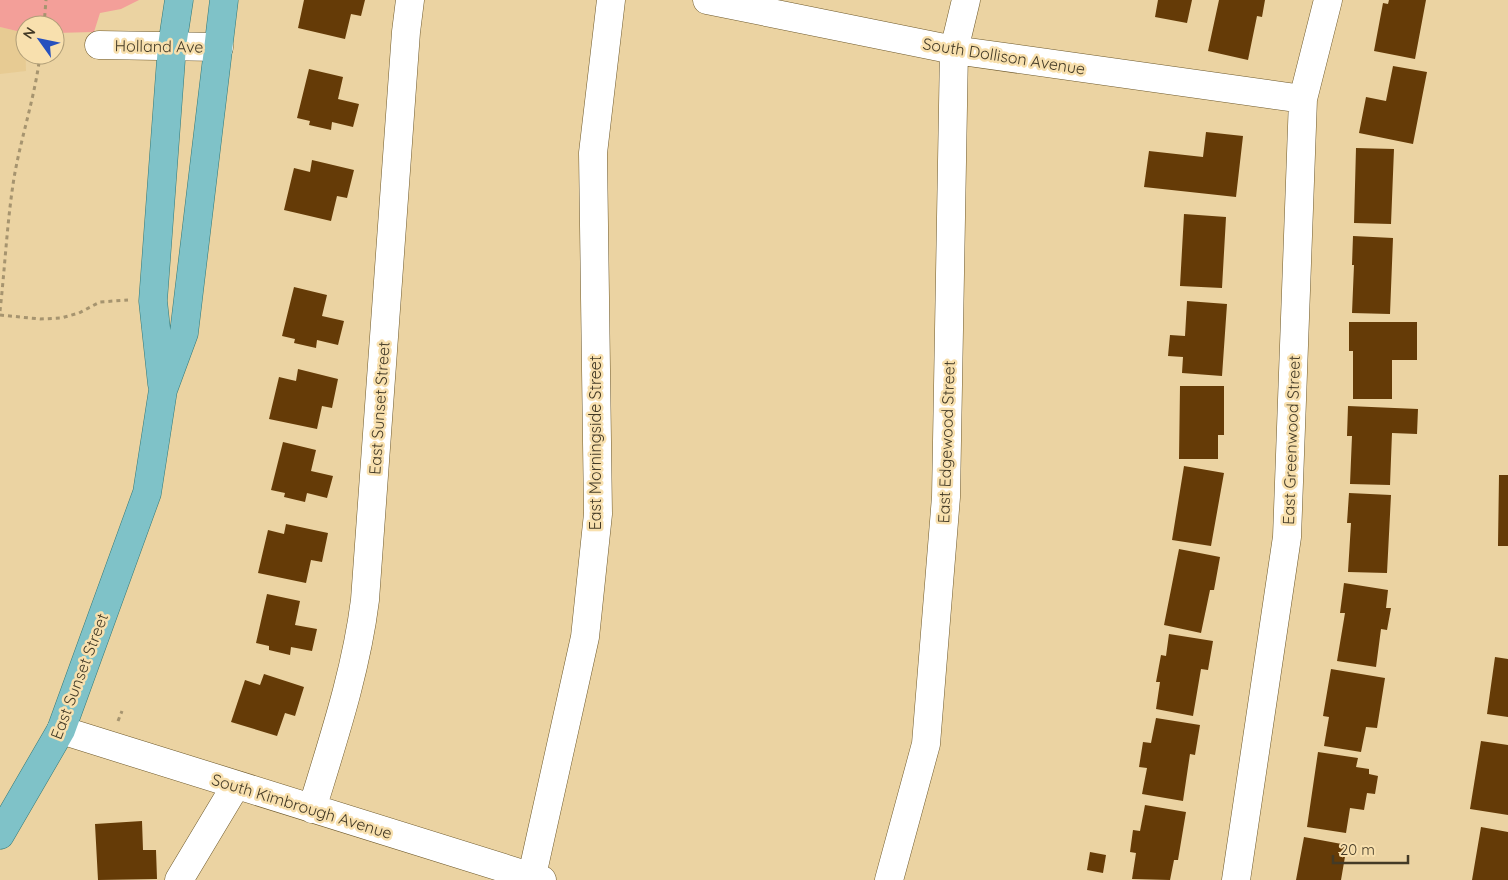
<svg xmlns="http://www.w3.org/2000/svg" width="1508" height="880" viewBox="0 0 1508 880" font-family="Quicksand,sans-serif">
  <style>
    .built { fill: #e7cb93 }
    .green { fill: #f39f99 }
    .building { fill: #653b07 }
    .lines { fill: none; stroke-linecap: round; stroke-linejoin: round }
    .minor-casing { stroke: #6e592b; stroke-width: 29 }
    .major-casing { stroke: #337877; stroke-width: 29 }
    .path { stroke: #a6946f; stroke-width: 3; stroke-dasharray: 4 4; stroke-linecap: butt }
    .minor { stroke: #fff; stroke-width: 28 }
    .major { stroke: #7fc2c8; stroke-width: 28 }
    .labels { text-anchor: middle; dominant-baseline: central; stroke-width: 5; stroke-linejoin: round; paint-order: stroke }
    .street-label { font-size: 16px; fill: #433a26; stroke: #f8e0ae }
  </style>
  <rect width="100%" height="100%" fill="#ebd3a2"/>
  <!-- built -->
  <path class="built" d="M0 27 25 33 26 71 0 74Z"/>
  <!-- green -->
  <path class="green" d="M0 0H139L121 9 100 13 94 32 55 33V25H25V33L0 27Z"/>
  <!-- building -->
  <path class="building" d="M304 0H365L361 16 351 14 345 39 298 28Z
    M1158 0H1192L1187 23 1155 17Z
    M1219 0H1265L1262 17 1257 16 1248 60 1208 51Z
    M1389 0H1426L1415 59 1374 51 1383 3 1388 4Z
    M1393 66 1427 72 1413 144 1359 133 1366 97 1386 101Z
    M309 69 343 77 338 99 359 104 353 127 332 122 331 130 309 125 310 121 297 118Z
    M1206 132 1243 136 1236 197 1144 187 1149 151 1203 157Z
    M1356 148 1394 149 1391 224 1354 223Z
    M312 160 354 170 347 198 337 196 331 221 284 210 294 168 310 172Z
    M1184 214 1226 217 1222 288 1180 286Z
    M1353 236 1393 238 1390 314 1352 313 1354 265H1352Z
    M294 287 327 295 322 316 344 321 338 345 317 340 316 348 294 343 295 339 282 336Z
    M1187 301 1227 304 1222 376 1182 373 1183 357 1168 356 1170 335 1185 336Z
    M1349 322H1417V360H1392V399H1353V351H1349Z
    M298 369 338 379 332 408 322 406 317 429 269 419 279 377 296 381Z
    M1180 386H1224V435H1218V459H1179Z
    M1348 406 1418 409 1417 434 1392 433 1390 485 1350 484 1352 436H1347Z
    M283 442 316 450 311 471 333 476 327 498 307 493 305 502 284 497 285 493 271 490Z
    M1184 466 1224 473 1211 546 1172 540Z
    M1499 475H1508V546H1498Z
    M1349 493 1391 495 1387 573 1348 572 1351 523H1347Z
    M286 524 328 533 322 562 311 560 306 583 258 573 268 530 284 534Z
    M1179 549 1220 557 1214 590H1210L1201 633 1164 625Z
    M1344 583 1388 590 1386 608H1391L1387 630 1381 629 1376 667 1337 661 1345 613H1340Z
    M267 594 300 601 295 625 317 629 312 651 291 647 290 655 269 650V646L256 643Z
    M1169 634 1213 641 1208 670 1201 669 1193 716 1156 709 1160 682H1156L1161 655 1166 656Z
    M1495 657 1508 659V717L1487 714Z
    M1331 669 1385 678 1377 728 1366 727 1361 752 1324 746 1329 717 1323 716Z
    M264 674 304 687 295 716 285 713 277 736 231 722 245 680 260 685Z
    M1156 718 1200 725 1195 755 1190 754 1183 801 1142 794 1147 768 1139 767 1143 742 1151 743Z
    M1481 741 1508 745V815L1470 809Z
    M1318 752 1358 758 1356 767 1369 769V774L1378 776 1375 794 1367 793 1364 810 1350 808 1346 833 1307 827Z
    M1145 805 1186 812 1178 860H1174L1170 880 1132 879 1136 853 1130 852 1133 830 1140 831Z
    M142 821 143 850H156L157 879 98 880 95 824Z
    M1481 827 1508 832V880H1472Z
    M1304 837 1347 845 1341 880H1296Z
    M1090 852 1106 855 1103 873 1087 870Z"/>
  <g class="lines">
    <!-- minor casing -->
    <g class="minor-casing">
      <path id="minor" d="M707 0 954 50 1303 99
        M99 45 219 47
        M61 730 542 880
        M312 809C333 740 356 672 365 600L406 32 410 0
        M179 880 236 785
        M531 880 585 637 598 514 593 153 611 0
        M889 880 926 744 946 497 954 50 966 0
        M1236 880 1287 537 1303 99 1328 0"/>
    </g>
    <!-- major casing -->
    <g class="major-casing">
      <path id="major" d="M162 384 153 301 172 46 179 0
        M0 835 61 730 147 493 163 390 184 333 224 0"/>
    </g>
    <!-- path -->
    <path class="path" d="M44 25 46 0
      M0 311C5 267 7 222 14 178 21 137 35 97 40 55
      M0 315 40 319 61 318 79 313 100 302 128 300
      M118 721 122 711"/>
    <!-- minor -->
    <use href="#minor" class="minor"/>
    <!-- major -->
    <use href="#major" class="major"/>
  </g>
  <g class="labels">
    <!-- street labels -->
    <g class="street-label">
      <text transform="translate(159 46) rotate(1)">Holland Ave</text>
      <text transform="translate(1004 56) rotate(9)">South Dollison Avenue</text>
      <text transform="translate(379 408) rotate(-86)">East Sunset Street</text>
      <text transform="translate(1291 440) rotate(-88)">East Greenwood Street</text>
      <text transform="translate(946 442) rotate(-88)">East Edgewood Street</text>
      <text transform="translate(595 443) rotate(-90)">East Morningside Street</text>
      <text transform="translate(79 676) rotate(-69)">East Sunset Street</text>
      <text transform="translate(302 806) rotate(17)">South Kimbrough Avenue</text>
    </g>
  </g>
  <!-- north arrow -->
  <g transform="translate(40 40) rotate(303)"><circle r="24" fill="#f8e0ae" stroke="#b09e78"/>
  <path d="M0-4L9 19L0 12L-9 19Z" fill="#2650be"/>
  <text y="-8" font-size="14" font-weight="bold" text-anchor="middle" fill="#433a26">N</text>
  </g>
  <!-- scale -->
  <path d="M1333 855v8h75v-8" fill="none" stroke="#433a26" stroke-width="2.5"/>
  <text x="1340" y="855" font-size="15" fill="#433a26" stroke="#f8e0ae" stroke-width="4" paint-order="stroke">20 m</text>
</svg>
